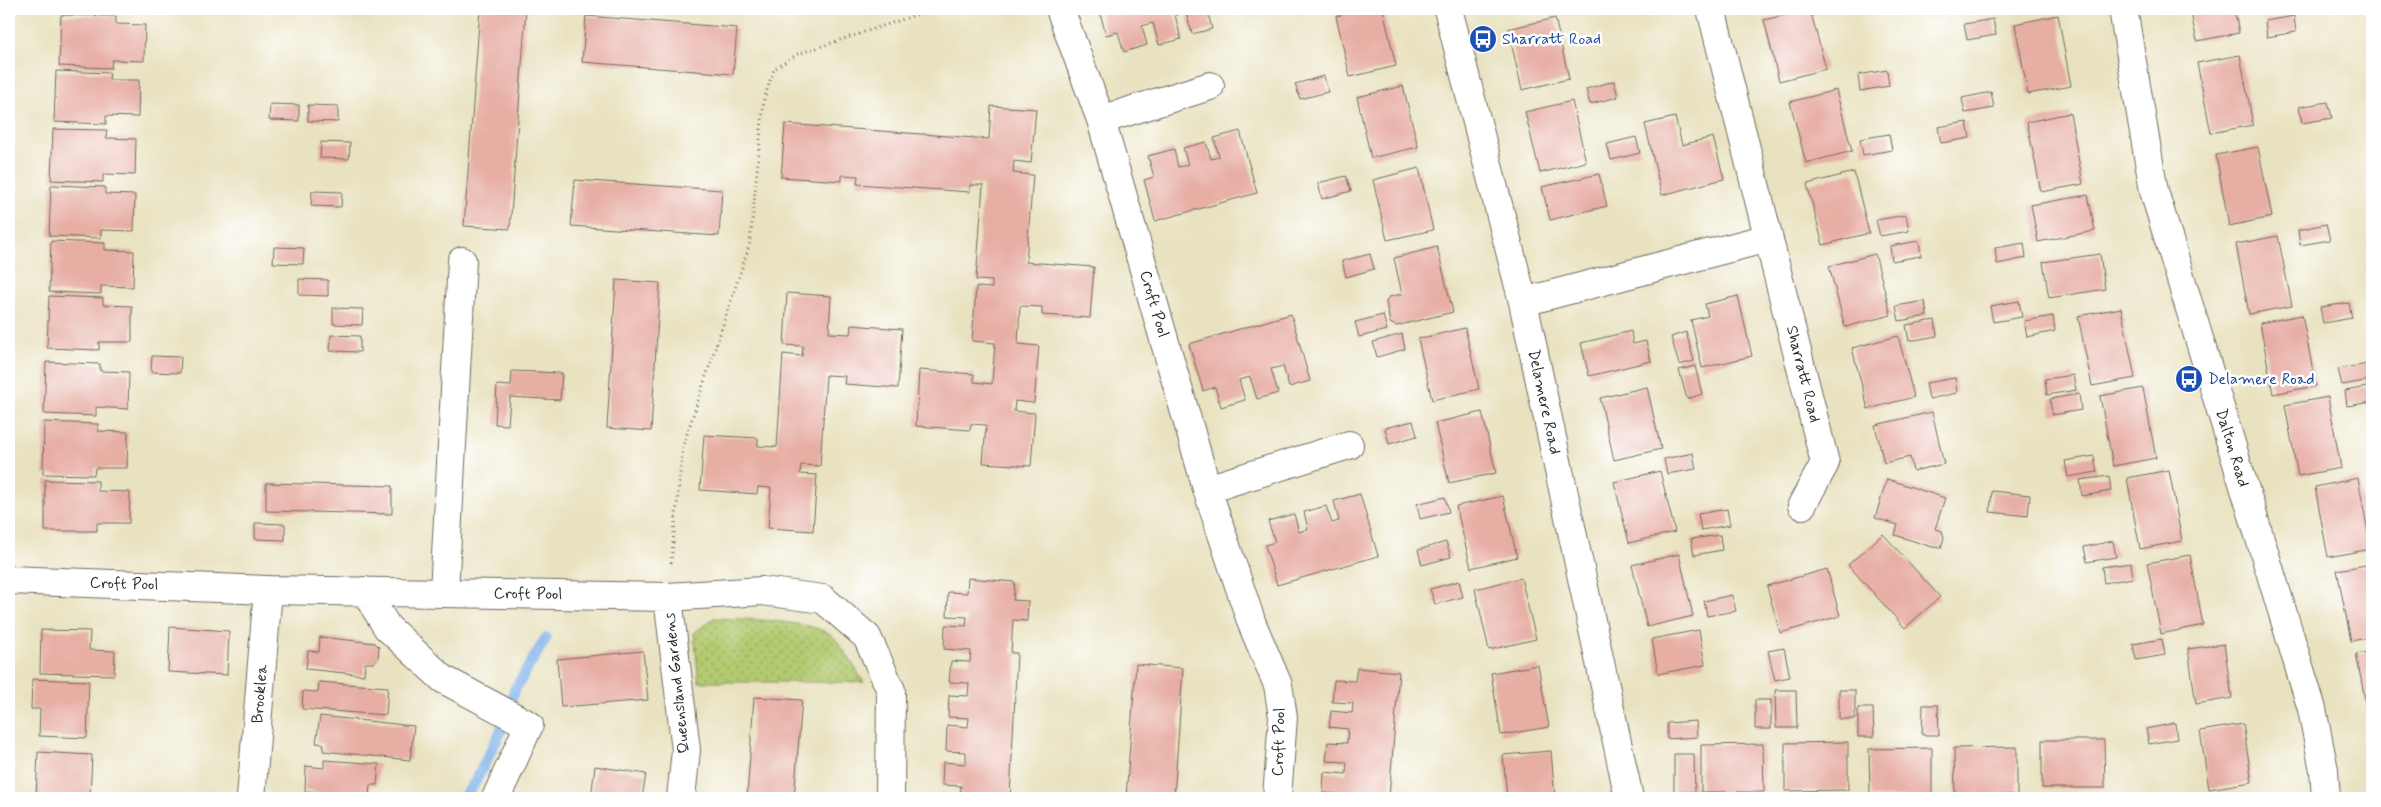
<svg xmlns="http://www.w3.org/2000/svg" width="2381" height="807" viewBox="0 0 2381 807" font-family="Mynerve,sans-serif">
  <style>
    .grass { fill: url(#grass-dots); stroke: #6e7a4e }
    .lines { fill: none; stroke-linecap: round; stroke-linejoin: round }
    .stream { stroke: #7eb1ea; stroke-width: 11 }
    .building { fill: #e7aea4 }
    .minor-casing { stroke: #6e6b5f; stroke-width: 30 }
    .path { stroke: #6e6b5f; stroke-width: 3; stroke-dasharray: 1 4; stroke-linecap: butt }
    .minor { stroke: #fff; stroke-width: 28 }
    .labels { text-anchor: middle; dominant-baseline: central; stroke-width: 5; stroke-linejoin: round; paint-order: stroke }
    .transit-label { font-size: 16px; fill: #164399; stroke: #fff; text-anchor: start }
    .street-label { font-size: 16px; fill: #2b2b2b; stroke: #fff }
  </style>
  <defs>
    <pattern id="grass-dots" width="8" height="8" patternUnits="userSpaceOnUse" patternTransform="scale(1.25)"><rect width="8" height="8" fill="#b2ca70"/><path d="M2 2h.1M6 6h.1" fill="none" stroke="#91a45c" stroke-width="1.8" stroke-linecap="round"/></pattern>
  </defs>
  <rect width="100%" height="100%" fill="#fff"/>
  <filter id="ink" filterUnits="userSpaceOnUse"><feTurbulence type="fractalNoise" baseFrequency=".02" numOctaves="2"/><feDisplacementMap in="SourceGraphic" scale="10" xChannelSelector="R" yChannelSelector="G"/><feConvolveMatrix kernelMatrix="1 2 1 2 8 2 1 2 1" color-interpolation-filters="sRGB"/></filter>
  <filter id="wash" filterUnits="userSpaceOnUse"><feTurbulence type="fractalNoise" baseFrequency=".0096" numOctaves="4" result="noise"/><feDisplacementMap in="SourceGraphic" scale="20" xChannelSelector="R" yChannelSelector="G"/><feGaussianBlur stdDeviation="1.12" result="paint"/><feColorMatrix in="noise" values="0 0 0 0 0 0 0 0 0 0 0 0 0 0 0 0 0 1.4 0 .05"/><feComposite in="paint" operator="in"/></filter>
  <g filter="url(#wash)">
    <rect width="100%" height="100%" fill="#e9e2c0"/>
    <!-- grass -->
    <path class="grass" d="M714 618C741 619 811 620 831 635 840 641 857 672 864 682H699L694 633Z"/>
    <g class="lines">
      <!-- stream -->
      <path class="stream" d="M463 798 474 784 500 733 515 689 546 638"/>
    </g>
    <g id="blocks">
      <!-- building -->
      <path class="building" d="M480 9H526L510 229 464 226Z
        M1099 9H1207L1212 29 1192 34 1186 12 1175 15 1181 39 1159 45 1153 23 1142 26 1147 45 1124 52 1118 32 1106 35Z
        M1364 9H1383L1396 66 1350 77 1336 16Z
        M1810 9 1826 69 1779 81 1764 20Z
        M2190 9H2234L2239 33 2197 41Z
        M61 15 116 16V24L145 25 144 61 112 60 111 68 59 66Z
        M2058 15 2071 86 2028 94 2015 24Z
        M586 16 737 28 733 74 582 62Z
        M2294 16 2296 32 2267 37 2265 21Z
        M1555 18 1569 79 1522 90 1508 29Z
        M1993 19 1996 35 1967 40 1964 24Z
        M2240 55 2253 125 2211 133 2197 63Z
        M1887 70 1889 86 1860 91 1858 75Z
        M56 71 110 73 109 80H139L138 117 106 116V124L54 122Z
        M1324 76 1328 92 1300 99 1295 84Z
        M1614 81 1618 97 1590 104 1586 89Z
        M1403 86 1418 147 1371 158 1357 97Z
        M1836 90 1852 151 1806 163 1790 102Z
        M1991 92 1994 108 1965 113 1962 98Z
        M1572 101 1586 162 1540 173 1525 112Z
        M2328 102 2332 118 2302 123 2299 107Z
        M270 104 299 105V121L269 120Z
        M308 105 338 106V122L308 121Z
        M991 106 1036 109 1031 163 1014 161 1013 173 1033 175 1026 262 1094 267 1090 318 1042 315V307L1020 306 1018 344 1039 346 1034 403 1015 401 1014 411 1035 413 1031 466 983 463 986 425 971 424 970 430 916 426 919 370 974 374V382L992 384 995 343 972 341 976 287 992 288V281L976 280 983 185H970V192L857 184 858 176 842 175V181L781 177 785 124 989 139Z
        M2070 113 2083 184 2041 192 2027 122Z
        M1675 117 1682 145 1713 137 1724 179 1662 195 1645 124Z
        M1967 122 1970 138 1941 143 1938 127Z
        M53 129 107 130 106 138 136 139 135 175 103 174V182L51 180Z
        M1240 131 1257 193 1155 221 1144 180 1154 177 1148 156 1174 149 1178 167 1188 165 1183 148 1206 142 1211 159 1219 157 1214 138Z
        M1889 134 1892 150 1863 155 1860 139Z
        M1636 137 1640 153 1611 160 1607 144Z
        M321 142 350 143 349 159 320 158Z
        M2258 147 2272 217 2229 226 2216 155Z
        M1419 168 1433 230 1387 240 1373 180Z
        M1854 172 1869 233 1823 245 1807 184Z
        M1599 174 1607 206 1550 220 1542 187Z
        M1346 176 1351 191 1322 199 1318 183Z
        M575 180 722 190 719 236 571 226Z
        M51 185 105 187V194L135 195 134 231 101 230V238L49 236Z
        M312 191 342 192 341 207 311 206Z
        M2088 195 2095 231 2038 242 2031 205Z
        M1906 215 1909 231 1880 236 1876 220Z
        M2326 224 2330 240 2300 245 2298 230Z
        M2278 236 2292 306 2249 314 2236 244Z
        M51 241 105 243V250L134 251 133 287 101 286V294L49 292Z
        M1919 241 1921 256 1892 261 1890 246Z
        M2024 243 2026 258 1997 264 1995 248Z
        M274 247 304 248 303 264 273 263Z
        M1437 247 1453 312 1396 326 1390 323 1386 302 1389 297 1402 294 1394 258Z
        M1370 254 1374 269 1346 277 1342 261Z
        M1875 254 1891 315 1845 327 1829 266Z
        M2100 254 2105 289 2049 298 2043 262Z
        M299 279 328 280V296L299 295Z
        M616 280 660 283 651 431 607 428Z
        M787 293 831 296 829 333 850 334 851 325 902 329 898 388 844 384 845 376 826 375 820 466 801 465 800 474 817 475 813 531 768 528 771 488 758 487 757 494 700 490 704 435 758 438V446L777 447 783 354 802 356 803 346 784 345Z
        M49 296 103 298V305L132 306V342H99V350L47 348Z
        M1738 296 1752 356 1702 368 1691 320 1708 316 1705 304Z
        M1925 301 1927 316 1899 321 1896 306Z
        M2019 301 2022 317 1993 322 1990 306Z
        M2349 303 2352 318 2323 323 2320 307Z
        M333 308 363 309 362 325 333 324Z
        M2121 308 2135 378 2092 386 2078 316Z
        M1291 314 1310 381 1289 387 1283 366 1271 369 1278 393 1257 399 1250 377 1239 380 1245 400 1221 407 1215 387 1203 391 1189 344Z
        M1383 315 1387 330 1359 337 1355 322Z
        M2302 315 2316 386 2273 394 2260 323Z
        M2053 316 2055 331 2027 337 2024 321Z
        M1935 320 1937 336 1909 341 1906 325Z
        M1465 328 1479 389 1432 400 1418 339Z
        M1631 331 1633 344 1646 341 1651 361 1589 376 1581 343Z
        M1686 332 1694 361 1679 365 1671 337Z
        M1402 334 1405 349 1377 357 1373 342Z
        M331 335 360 336V352L330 351Z
        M1898 336 1914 397 1868 409 1852 348Z
        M152 356 181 357 180 373 151 372Z
        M46 362 100 364V371L129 372 128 409 96 407V416L44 414Z
        M2368 364 2370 380 2342 385 2338 369Z
        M1695 366 1702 394 1687 399 1679 370Z
        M512 371 562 373 560 400 510 397 508 425 495 424 497 385 511 386Z
        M2073 375 2076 390 2047 395 2045 379Z
        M1955 378 1957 393 1929 399 1926 383Z
        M2372 386V402L2347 406 2345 391Z
        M1647 387 1661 449 1614 460 1600 398Z
        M2143 388 2156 458 2113 466 2100 396Z
        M2079 394 2081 410 2052 415 2050 399Z
        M2328 397 2341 468 2298 476 2285 405Z
        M1482 412 1496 473 1449 483 1435 423Z
        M1932 412 1944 464 1913 471 1910 457 1884 463 1875 425Z
        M1413 421 1417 436 1389 444 1385 428Z
        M44 422 98 424V431L128 432 127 468H95L94 475 43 474Z
        M1693 453 1696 469 1667 474 1664 459Z
        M2094 456 2097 472 2068 477 2065 461Z
        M2169 470 2182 541 2140 549 2127 478Z
        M1660 471 1675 532 1629 543 1614 482Z
        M2109 476 2111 491 2082 496 2080 480Z
        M2358 478 2371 549 2328 557 2315 487Z
        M1887 479 1945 498 1935 529 1942 531 1944 537 1941 548 1932 547 1895 535 1898 525 1875 518Z
        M45 480 98 481V491L130 492 129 523H97V531H45Z
        M266 483 392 486V514L266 511Z
        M1992 491 2030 495 2028 516 1990 512Z
        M1360 494 1378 556 1277 585 1265 545 1275 542 1268 521 1294 514 1299 532 1308 529 1304 512 1326 506 1332 523 1339 521 1334 501Z
        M1503 496 1517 557 1471 568 1456 506Z
        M1445 497 1449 512 1420 519 1417 504Z
        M1727 509 1730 525 1701 530 1698 514Z
        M255 523 285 524V540L255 539Z
        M1883 534 1940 597 1905 628 1848 565Z
        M1720 535 1722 550 1694 555 1691 539Z
        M2113 541 2116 557 2087 562 2084 547Z
        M1446 542 1451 557 1422 565 1418 550Z
        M1679 554 1693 616 1647 627 1632 565Z
        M2190 555 2203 625 2161 634 2147 563Z
        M2131 563 2133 578 2104 583 2102 567Z
        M2372 564V637L2351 641 2337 570Z
        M1827 569 1840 616 1780 633 1767 586Z
        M968 578 1015 582 1013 600 1028 601 1027 621 1013 620 1011 653H1017L1010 798H940L941 794 960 795 961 786 942 785 943 762 966 764V752L946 751 947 725 968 727 969 718 948 717 949 695 968 696 969 683 949 682 951 661 970 662 971 651 944 649 945 625 966 626 967 617 947 616 948 592 967 593Z
        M1521 578 1536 639 1489 650 1475 589Z
        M1459 581 1463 597 1435 604 1430 589Z
        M1732 595 1736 611 1707 616 1704 601Z
        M170 627 229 631 227 675 168 672Z
        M41 630 90 631 89 650 115 651 114 675 40 673Z
        M1699 630 1705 665 1658 674 1652 639Z
        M320 637 375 643 379 647 378 658 374 663H365L364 675 306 669 308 651 319 652Z
        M2162 639 2165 655 2136 660 2133 644Z
        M2224 644 2232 698 2196 704 2188 649Z
        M1784 648 1790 677 1775 680 1768 651Z
        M643 651 648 700 561 707 557 659Z
        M2372 651V724H2370L2356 654Z
        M1136 664 1183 668 1174 798H1126Z
        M1538 665 1549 727 1501 735 1491 673Z
        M1357 668 1399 672 1389 798H1343L1344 795 1323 793 1324 772 1346 774 1347 762 1326 761 1328 742 1347 743 1348 729 1329 727 1331 711 1352 713 1353 703 1332 702 1334 680 1355 681Z
        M32 679 89 681 87 738 39 736 40 709H31Z
        M319 682 388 687 386 715 302 709 303 691 318 692Z
        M1775 690H1796L1797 728H1776Z
        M1839 690H1855V719H1839Z
        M754 697 802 700 794 798H747Z
        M1755 700H1771V729H1755Z
        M1923 705H1938L1939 735H1922Z
        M1858 708H1873L1874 737H1858Z
        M320 716 414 726 410 760 323 751 324 744 316 743Z
        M1696 721 1697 737 1667 739V723Z
        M2175 723 2177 739 2149 744 2146 729Z
        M2243 724 2252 782 2209 789 2200 731Z
        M2042 740H2104L2105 788H2042Z
        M1848 742V790L1785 791V743Z
        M1763 744 1764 792H1701V745Z
        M2017 747V795L1955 796 1954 748Z
        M1932 748V797H1870L1869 749Z
        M1551 751 1555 798H1507L1503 755Z
        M38 752 92 755 90 798H36Z
        M1674 754H1694L1695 792H1674Z
        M324 760 379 764 377 785H370L369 796 305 791 306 766 324 768Z
        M595 766 646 774 642 798H591Z"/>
    </g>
  </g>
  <g filter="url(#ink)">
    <use href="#blocks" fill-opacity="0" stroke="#6e6b5f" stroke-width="1"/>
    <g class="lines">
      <!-- minor casing -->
      <g class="minor-casing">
        <path id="minor" d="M1060 9 1101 120 1207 489 1252 624 1278 685 1283 717 1277 798
          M1448 9 1523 302 1629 798
          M1711 9 1825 463 1802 505
          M2123 9 2154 191 2312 709 2324 770 2326 798
          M1101 120 1210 86
          M1523 302 1768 238
          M1207 489 1349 445
          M9 580 268 590 668 597 762 591 823 599 867 637 891 690 890 798
          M365 591 387 627 443 679 529 725 496 798
          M444 592 462 261
          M668 597 686 750 681 798
          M251 798 268 590"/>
      </g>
      <!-- path -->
      <path class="path" d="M671 563 683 446 750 243 764 99 774 69 798 54 934 9"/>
      <!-- minor -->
      <use href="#minor" class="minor"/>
    </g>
  </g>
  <!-- icons -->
  <defs>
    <g id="bus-disc" transform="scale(1.4375)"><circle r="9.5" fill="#1a4fb4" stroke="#fff"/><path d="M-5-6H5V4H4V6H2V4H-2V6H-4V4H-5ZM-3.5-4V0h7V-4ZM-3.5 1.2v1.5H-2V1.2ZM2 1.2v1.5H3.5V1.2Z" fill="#fff"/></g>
  </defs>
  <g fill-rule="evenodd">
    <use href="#bus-disc" x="1483" y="39"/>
    <use href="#bus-disc" x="2189" y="379"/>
  </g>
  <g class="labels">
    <!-- transit labels -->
    <g class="transit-label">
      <text x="1502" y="39">Sharratt Road</text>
      <text x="2208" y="379">Delamere Road</text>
    </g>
    <!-- street labels -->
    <g class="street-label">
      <text transform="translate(1154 304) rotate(74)">Croft Pool</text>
      <text transform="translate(1803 374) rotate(76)">Sharratt Road</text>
      <text transform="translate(1544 402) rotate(78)">Delamere Road</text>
      <text transform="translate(2232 448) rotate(73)">Dalton Road</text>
      <text transform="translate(124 584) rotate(2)">Croft Pool</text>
      <text transform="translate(528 594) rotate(1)">Croft Pool</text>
      <text transform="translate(677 683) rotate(-96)">Queensland Gardens</text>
      <text transform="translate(260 694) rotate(-85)">Brooklea</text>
      <text transform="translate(1279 742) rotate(-88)">Croft Pool</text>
    </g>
  </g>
  <!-- margin -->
  <rect width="2381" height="807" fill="none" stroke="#fff" stroke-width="30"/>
</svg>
